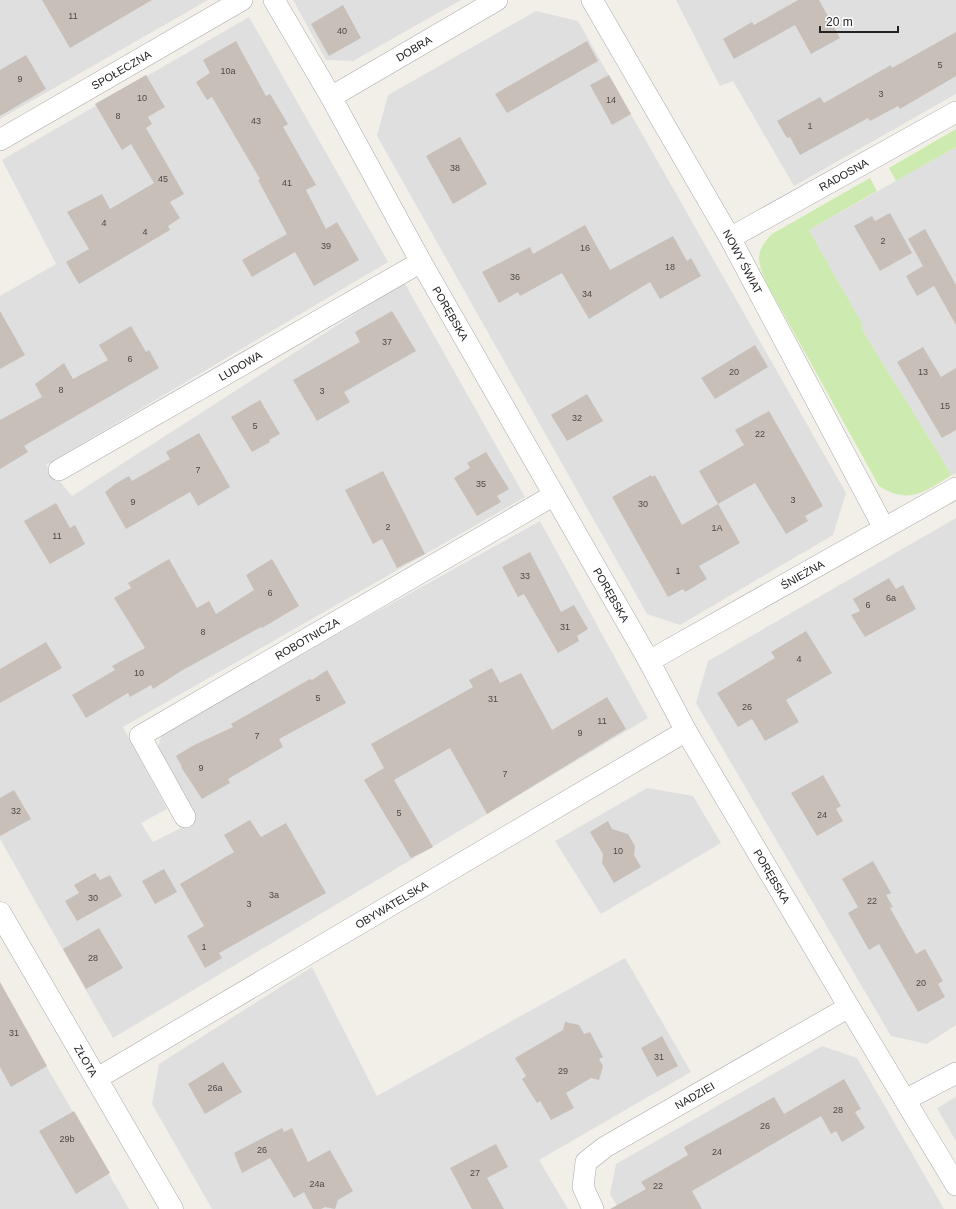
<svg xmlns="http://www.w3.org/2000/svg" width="956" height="1209" viewBox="0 0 956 1209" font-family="Helvetica,sans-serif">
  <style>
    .residential { fill: #e0dfdf }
    .grass { fill: #cdebb0 }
    .building { fill: #c7bfb8 }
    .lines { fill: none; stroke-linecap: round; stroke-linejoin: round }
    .minor-casing { stroke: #a9a9a9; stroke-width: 22 }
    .tertiary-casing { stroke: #a9a9a9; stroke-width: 23 }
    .minor { stroke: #fff; stroke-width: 21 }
    .tertiary { stroke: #fff; stroke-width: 22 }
    .labels { text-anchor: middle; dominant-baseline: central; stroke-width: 3.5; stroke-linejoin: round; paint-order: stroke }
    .number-label { font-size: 9px; fill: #4b4948 }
    .street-label { font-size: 11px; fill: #222; stroke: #fff }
  </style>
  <rect width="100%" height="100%" fill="#f2efe9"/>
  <!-- residential -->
  <path class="residential" d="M0 0H208L0 119Z
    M293 0H461L353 61 326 60Z
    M676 0H956V94L794 186 733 81 720 86Z
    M536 11 578 21 846 493 833 535 680 625 647 614 377 136 388 95Z
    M249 17 388 262 46 465 72 496 404 282 525 497 123 727 167 809 141 823 153 842 195 821 156 753 163 731 540 521 648 718 113 1038 0 839V296L56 264 2 160Z
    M956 147V473L952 475 863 331 862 323 809 230Z
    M956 518V1025L927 1044 891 1036 696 703 708 661Z
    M647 788 693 796 721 843 601 914 555 841Z
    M625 958 691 1072 539 1160 568 1209H212L152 1104 159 1064 312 967 377 1096Z
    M0 986 129 1209H0Z
    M822 1046 857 1058 944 1209H619L610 1194 616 1164Z
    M956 1097V1141L937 1108Z"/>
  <!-- grass -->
  <path class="grass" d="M956 129V147L896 181 889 168Z
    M870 178 877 191 809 230 862 323 863 331 952 475C925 492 909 505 879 486L767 284C757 262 754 252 772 234Z"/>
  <!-- building -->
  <path class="building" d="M42 0H152L70 48Z
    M798 0H819L840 38 811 54 795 25 734 59 723 39 752 22 754 25Z
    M343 5 361 38 329 56 311 24Z
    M956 32V76L900 109 898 106 870 121 868 118 800 155 790 137 787 138 777 121 820 97 824 103 891 65 892 68Z
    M236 41 266 96 270 94 288 124 283 127 316 185 306 190 326 229 337 222 359 260 314 286 295 252 252 277 242 260 287 234 258 180 260 179 212 97 207 100 196 82 210 73 203 60Z
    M587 41 598 61 507 113 495 94Z
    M26 55 46 89 0 116V70Z
    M146 75 165 107 148 117 152 124 146 128 184 194 170 202 180 218 168 226 170 230 79 284 66 262 89 249 67 212 102 194 110 209 154 183 131 144 122 150 95 104Z
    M609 75 631 114 612 125 590 85Z
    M460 137 487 184 453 204 426 156Z
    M890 213 912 253 880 271 854 226 872 216 875 221Z
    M585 225 610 270 673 236 687 261 691 258 701 276 660 299 650 282 589 319 562 273 520 296 518 292 499 303 482 272 530 247 533 254Z
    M925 229 956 285V325L934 286 917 296 906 276 923 266 908 239Z
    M0 311 25 355 0 369Z
    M392 311 416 351 344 392 350 402 317 421 293 380 360 342 355 332Z
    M131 326 146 352 149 350 159 368 24 446 28 452 0 469V420L42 397 35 384 64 363 73 379 108 360 99 345Z
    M755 345 768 367 715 399 701 378Z
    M923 347 941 377 956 368V430L942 438 897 362Z
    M587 394 603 421 567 441 551 415Z
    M260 400 280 434 269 440 270 442 252 452 231 417Z
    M769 411 823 506 805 516 808 521 786 534 755 483 718 504 699 471 744 445 735 430Z
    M199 433 230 487 198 506 190 492 126 529 105 492 115 484 129 476 132 481 170 459 166 452Z
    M486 452 509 489 497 496 501 502 477 516 454 478 470 468 467 463Z
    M383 471 425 554 397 568 382 539 373 544 345 490Z
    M651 475 652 477 655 475 682 525 718 504 740 543 699 566 707 579 685 592 683 589 668 597 612 497Z
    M56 503 70 528 75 525 85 544 50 564 24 521Z
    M530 552 561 612 574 605 588 629 577 636 579 641 558 653 524 594 518 597 502 567Z
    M169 559 197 608 209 601 216 614 254 590 246 575 272 559 299 606 262 628 261 627 181 671 153 689 151 685 130 697 128 693 86 718 72 695 115 670 112 666 145 648 114 598 131 588 128 583Z
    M889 578 896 589 903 585 916 609 865 637 851 615 860 611 853 599Z
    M806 631 832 673 786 700 799 722 765 741 752 719 738 727 717 693 775 658 771 652Z
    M46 642 62 668 0 703V669Z
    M492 668 500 683 521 673 552 730 607 697 626 729 487 814 450 748 394 780 433 847 411 858 364 780 384 768 371 744 473 687 469 680Z
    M327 670 346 703 279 739 283 747 228 779 230 783 202 799 181 767H182L176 756 194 745 233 727 231 724 310 679 312 680Z
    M823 775 841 806 836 809 843 821 817 836 791 793Z
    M14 790 31 819 0 836V798Z
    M250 820 261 837 286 823 326 893 219 953 222 958 205 968 187 936 204 926 180 884 234 852 224 835Z
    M608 821 612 829 628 834 635 846 634 855 641 867 614 883 602 863 603 854 590 832Z
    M873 861 891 893 886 895 893 907 890 908 916 954 925 949 943 981 938 984 945 997 918 1012 879 944 869 950 848 913 858 907 842 879Z
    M164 869 177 892 155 904 142 881Z
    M95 873 100 880 110 875 122 896 77 921 65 901 79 893 74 885Z
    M99 928 123 968 86 989 63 949Z
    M0 982 47 1066 11 1087 0 1067Z
    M565 1022 579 1025 584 1034 590 1032 603 1057 599 1059 603 1066 599 1080 591 1078 566 1093 574 1108 551 1120 540 1101 537 1103 522 1079 526 1076 515 1058 563 1030Z
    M662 1036 678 1066 657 1077 641 1048Z
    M223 1062 242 1092 205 1114 188 1084Z
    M844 1079 861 1109 855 1112 865 1128 842 1142 836 1131 831 1134 821 1116 692 1191 702 1209H610L646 1189 641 1182 688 1155 684 1147 740 1116 774 1097 784 1114Z
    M74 1111 110 1173 76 1194 39 1131Z
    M282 1128 284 1132 292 1128 308 1162 330 1150 353 1191 338 1200 335 1209 325 1207 321 1209H313L304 1192 294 1198 270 1158 242 1173 234 1153Z
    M496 1144 508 1167 487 1178 504 1209H472L450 1168Z"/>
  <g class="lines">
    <!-- minor casing -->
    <g class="minor-casing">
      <g id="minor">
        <path id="s1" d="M274 0 331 97 421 262 649 661 686 731 849 1007 956 1185"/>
        <path id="s2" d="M592 0 730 238 884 528"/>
        <path id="s3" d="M331 97 497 0"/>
        <path id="s4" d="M0 140 242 0"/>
        <path id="s5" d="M730 238 956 112"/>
        <path id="s6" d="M59 470 421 262"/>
        <path id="s7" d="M649 661 956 488"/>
        <path id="s8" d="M185 817 140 736 554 495"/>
        <path id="s9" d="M96 1079 686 731"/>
        <path d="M905 1100 956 1073"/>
        <path id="s10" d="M593 1209 583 1187 586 1162 605 1147 849 1007"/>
      </g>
    </g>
    <!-- tertiary casing -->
    <g class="tertiary-casing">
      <g id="tertiary">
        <path id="s11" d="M0 913 172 1209"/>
      </g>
    </g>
    <!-- minor -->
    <use href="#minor" class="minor"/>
    <!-- tertiary -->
    <use href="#tertiary" class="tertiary"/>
  </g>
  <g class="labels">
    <!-- number labels -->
    <g class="number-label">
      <text x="73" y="16">11</text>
      <text x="342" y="31">40</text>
      <text x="940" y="65">5</text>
      <text x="228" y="71">10a</text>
      <text x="20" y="79">9</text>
      <text x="881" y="94">3</text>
      <text x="142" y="98">10</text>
      <text x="611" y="100">14</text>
      <text x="118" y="116">8</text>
      <text x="256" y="121">43</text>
      <text x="810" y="126">1</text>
      <text x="455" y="168">38</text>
      <text x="163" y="179">45</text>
      <text x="287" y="183">41</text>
      <text x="104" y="223">4</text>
      <text x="145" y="232">4</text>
      <text x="883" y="241">2</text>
      <text x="326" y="246">39</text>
      <text x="585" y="248">16</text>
      <text x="670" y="267">18</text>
      <text x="515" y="277">36</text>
      <text x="587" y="294">34</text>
      <text x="387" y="342">37</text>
      <text x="130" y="359">6</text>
      <text x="734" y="372">20</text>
      <text x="923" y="372">13</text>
      <text x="61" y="390">8</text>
      <text x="322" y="391">3</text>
      <text x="945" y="406">15</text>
      <text x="577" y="418">32</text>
      <text x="255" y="426">5</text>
      <text x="760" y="434">22</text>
      <text x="198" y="470">7</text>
      <text x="481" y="484">35</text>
      <text x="793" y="500">3</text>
      <text x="133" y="502">9</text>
      <text x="643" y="504">30</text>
      <text x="388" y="527">2</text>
      <text x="717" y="528">1A</text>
      <text x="57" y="536">11</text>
      <text x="678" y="571">1</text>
      <text x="525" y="576">33</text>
      <text x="270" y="593">6</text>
      <text x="891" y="598">6a</text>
      <text x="868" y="605">6</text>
      <text x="565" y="627">31</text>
      <text x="203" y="632">8</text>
      <text x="799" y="659">4</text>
      <text x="139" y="673">10</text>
      <text x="318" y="698">5</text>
      <text x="493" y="699">31</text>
      <text x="747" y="707">26</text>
      <text x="602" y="721">11</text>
      <text x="580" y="733">9</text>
      <text x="257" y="736">7</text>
      <text x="201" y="768">9</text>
      <text x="505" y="774">7</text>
      <text x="16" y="811">32</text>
      <text x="399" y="813">5</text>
      <text x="822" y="815">24</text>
      <text x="618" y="851">10</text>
      <text x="274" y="895">3a</text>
      <text x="93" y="898">30</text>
      <text x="872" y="901">22</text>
      <text x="249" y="904">3</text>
      <text x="204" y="947">1</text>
      <text x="93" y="958">28</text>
      <text x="921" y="983">20</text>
      <text x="14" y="1033">31</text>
      <text x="659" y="1057">31</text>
      <text x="563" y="1071">29</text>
      <text x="215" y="1088">26a</text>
      <text x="838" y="1110">28</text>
      <text x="765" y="1126">26</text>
      <text x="67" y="1139">29b</text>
      <text x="262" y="1150">26</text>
      <text x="717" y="1152">24</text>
      <text x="475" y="1173">27</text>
      <text x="317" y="1184">24a</text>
      <text x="658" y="1186">22</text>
    </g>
    <!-- street labels -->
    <g class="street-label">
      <text stroke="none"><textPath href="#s3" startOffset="96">DOBRA</textPath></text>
      <text stroke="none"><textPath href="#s4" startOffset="140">SPOŁECZNA</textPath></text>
      <text stroke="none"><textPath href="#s5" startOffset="130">RADOSNA</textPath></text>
      <text stroke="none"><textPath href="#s2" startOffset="302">NOWY ŚWIAT</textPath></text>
      <text stroke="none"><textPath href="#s1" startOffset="360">PORĘBSKA</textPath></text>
      <text stroke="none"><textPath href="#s6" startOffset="209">LUDOWA</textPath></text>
      <text stroke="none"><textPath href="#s7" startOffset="176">ŚNIEŻNA</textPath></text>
      <text stroke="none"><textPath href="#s1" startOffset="684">PORĘBSKA</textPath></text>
      <text stroke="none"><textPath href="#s8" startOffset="286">ROBOTNICZA</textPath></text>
      <text stroke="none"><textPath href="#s1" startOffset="1008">PORĘBSKA</textPath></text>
      <text stroke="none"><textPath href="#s9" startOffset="343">OBYWATELSKA</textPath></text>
      <text stroke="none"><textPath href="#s11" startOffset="171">ZŁOTA</textPath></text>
      <text stroke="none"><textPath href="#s10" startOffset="177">NADZIEI</textPath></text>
    </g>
  </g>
  <!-- scale -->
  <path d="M820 26v6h78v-6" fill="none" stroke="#222222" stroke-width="2"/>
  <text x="826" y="26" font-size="12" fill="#222222" stroke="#ffffff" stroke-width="3" paint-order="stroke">20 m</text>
</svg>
